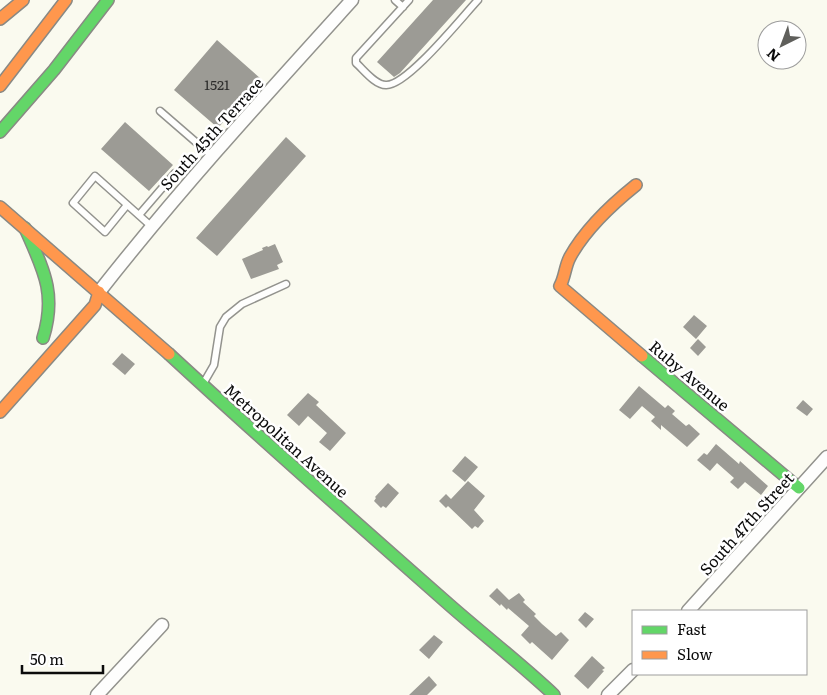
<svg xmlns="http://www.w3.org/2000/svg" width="827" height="695" viewBox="0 0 827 695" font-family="Literata,serif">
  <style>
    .building { fill: #9c9b95 }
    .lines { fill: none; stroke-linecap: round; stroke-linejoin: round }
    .lane-casing { stroke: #93938e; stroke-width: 9 }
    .street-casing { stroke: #93938e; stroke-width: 15 }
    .fast-casing { stroke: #898984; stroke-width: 14 }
    .slow-casing { stroke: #898984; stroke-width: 14 }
    .lane { stroke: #fefefd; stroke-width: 6 }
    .street { stroke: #fefefd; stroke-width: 12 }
    .fast { stroke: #63d668; stroke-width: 11 }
    .slow { stroke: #ff974d; stroke-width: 11 }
    .labels { text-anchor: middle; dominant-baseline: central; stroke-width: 5; stroke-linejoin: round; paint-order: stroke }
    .number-label { font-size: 14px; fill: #2f2f2e }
    .street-label { font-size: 16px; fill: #0b0b0b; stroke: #fff }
  </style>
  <rect width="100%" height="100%" fill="#fafaef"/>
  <!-- building -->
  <path class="building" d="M433 0H466L400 73 394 77 377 62Z
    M217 40 261 79 218 128 174 90Z
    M125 122 173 165 149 191 101 149Z
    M286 137 306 156 217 256 196 238Z
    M275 244 283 262 277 265 279 269 251 279 242 259 263 250 262 248 267 246 268 247Z
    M694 315 707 326 696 339 683 327Z
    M698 339 706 347 698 356 690 348Z
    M122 353 135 364 125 375 112 364Z
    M639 386 665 408 668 405 675 411 672 414 686 426 689 424 700 434 687 447 661 425V430L651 421 655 417 642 406 630 419 619 410Z
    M308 393 319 402 316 405 346 433 330 451 319 442 327 433 308 416 299 426 287 415Z
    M803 400 813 409 807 416 796 408Z
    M716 444 739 464 740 461 768 486 761 495 745 482 738 489 730 482 734 478 717 463 710 471 697 460 704 453 707 455Z
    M465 456 478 467 465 482 452 471Z
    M468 481 485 496 474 510 484 521 478 528 475 526 472 529 448 506 446 508 439 501 446 494 451 499Z
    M388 483 399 493 386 508 383 506 381 508 374 501 376 498 375 497Z
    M497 588 509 600 519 593 525 600 523 602 536 614 534 616 542 624 556 636 561 632 569 640 552 660 532 642 530 644 521 635 529 626 508 608 507 610 501 604 500 606 489 596Z
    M585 612 594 619 586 628 578 620Z
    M434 635 443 642 429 659 419 650Z
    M592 656 605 668 602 670 604 671 588 689 574 676Z
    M429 676 437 685 427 695H409Z"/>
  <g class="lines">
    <!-- lane casing -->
    <g class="lane-casing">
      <path id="lane" d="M395 0 403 7
        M409 0 356 58V63C364 70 375 85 386 85 407 86 462 17 478 0
        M160 111 212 156
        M127 205 105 232 73 203 95 176 151 226
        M139 215 175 173
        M203 384 214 365 220 327 226 317 242 304 286 284"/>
    </g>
    <!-- street casing -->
    <g class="street-casing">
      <path id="street" d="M99 292C179 190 265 96 352 0
        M688 611 827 457
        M97 695 162 625
        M608 695 633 670"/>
    </g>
    <!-- fast casing -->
    <g class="fast-casing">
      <path id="fast" d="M0 132 54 70 108 0
        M25 228C43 269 57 293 43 338
        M169 354C260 438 353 520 445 601 481 633 519 662 554 695
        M642 356 799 488"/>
    </g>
    <!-- slow casing -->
    <g class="slow-casing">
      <path id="slow" d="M0 19 23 0
        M0 86 66 0
        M636 185C611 205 586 228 570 257 565 266 565 277 560 286L642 356
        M0 207 169 354
        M0 412 95 305 99 292"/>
    </g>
    <!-- lane -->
    <use href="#lane" class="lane"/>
    <!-- street -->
    <use href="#street" class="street"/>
    <!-- fast -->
    <use href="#fast" class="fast"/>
    <!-- slow -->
    <use href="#slow" class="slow"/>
  </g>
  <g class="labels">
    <!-- number labels -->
    <g class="number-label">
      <text x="217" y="84">1521</text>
    </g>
    <!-- street labels -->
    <g class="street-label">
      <text transform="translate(211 133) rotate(-48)">South 45th Terrace</text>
      <text transform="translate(690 375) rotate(40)">Ruby Avenue</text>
      <text transform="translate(287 440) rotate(42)">Metropolitan Avenue</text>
      <text transform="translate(746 523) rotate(-48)">South 47th Street</text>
    </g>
  </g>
  <!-- legend -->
  <rect x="632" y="610" width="175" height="65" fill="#ffffff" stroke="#9d9d9d"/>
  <rect x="642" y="626" width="25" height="8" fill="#63d668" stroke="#9d9d9d"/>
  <text x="677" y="635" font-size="15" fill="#0b0b0b">Fast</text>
  <rect x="642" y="651" width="25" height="8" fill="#ff974d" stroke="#9d9d9d"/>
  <text x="677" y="660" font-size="15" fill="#0b0b0b">Slow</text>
  <!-- north arrow -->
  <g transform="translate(782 45) rotate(222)"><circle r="24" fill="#ffffff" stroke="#9d9d9d"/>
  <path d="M0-4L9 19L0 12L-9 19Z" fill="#5f5f5b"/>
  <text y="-8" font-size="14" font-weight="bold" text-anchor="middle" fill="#0b0b0b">N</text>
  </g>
  <!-- scale -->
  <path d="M22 665v8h81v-8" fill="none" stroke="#0b0b0b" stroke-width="2.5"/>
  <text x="30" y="665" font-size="15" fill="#0b0b0b" stroke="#ffffff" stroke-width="4" paint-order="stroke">50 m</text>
</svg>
